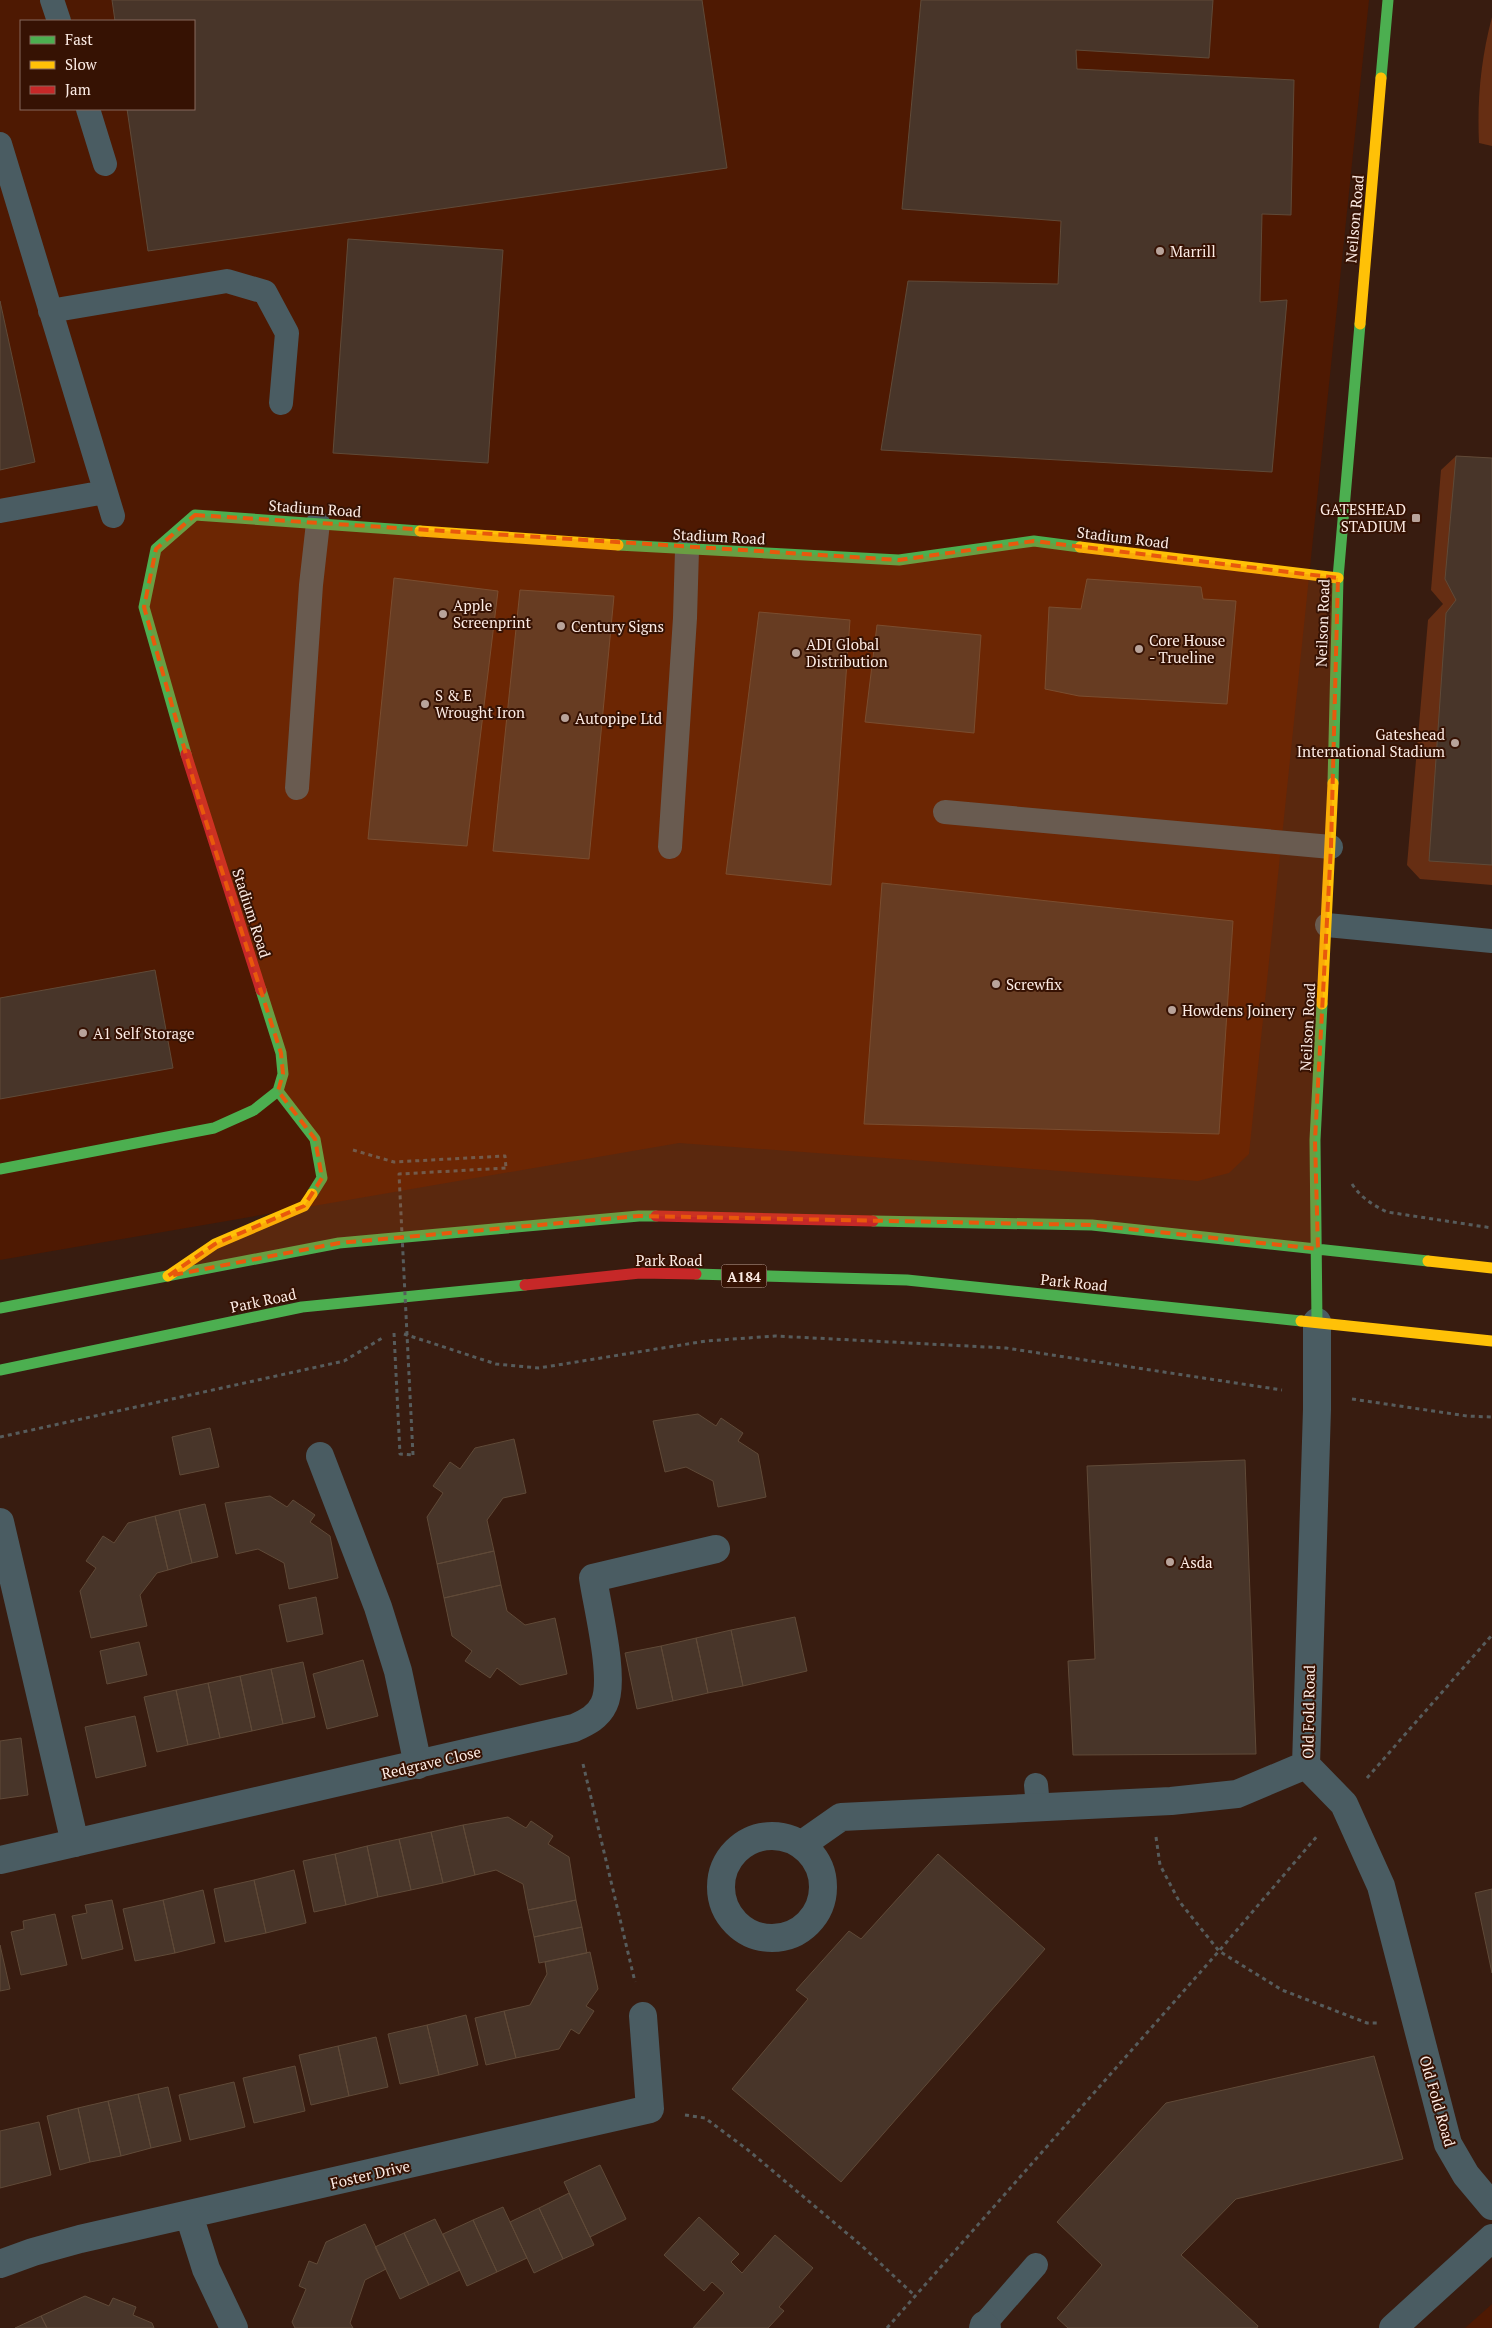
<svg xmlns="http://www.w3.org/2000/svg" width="1492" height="2328" viewBox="0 0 1492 2328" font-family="'PT Serif',serif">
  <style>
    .built { fill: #4e1902; fill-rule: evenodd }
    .green { fill: #662e13 }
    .building { fill: #483529; stroke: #604a38 }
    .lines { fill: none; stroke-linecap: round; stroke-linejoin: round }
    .path { stroke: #575c5c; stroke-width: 3; stroke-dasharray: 4 4; stroke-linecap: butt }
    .lane { stroke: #4a5c62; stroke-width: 24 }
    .street { stroke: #4a5c62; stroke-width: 28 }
    .fast { stroke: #4caf50; stroke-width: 11 }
    .slow { stroke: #ffc107; stroke-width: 11 }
    .jam { stroke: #c62828; stroke-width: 11 }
    .path-bridge { stroke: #575c5c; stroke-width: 3; stroke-dasharray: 4 4; stroke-linecap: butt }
    .marked { fill: #e8590c; fill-opacity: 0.2; stroke: #e8590c; stroke-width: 4; stroke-dasharray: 10 6; stroke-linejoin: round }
    .poi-dot { fill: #b8a39a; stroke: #361203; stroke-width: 2 }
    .labels { text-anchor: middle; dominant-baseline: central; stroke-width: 4; stroke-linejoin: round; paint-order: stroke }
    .shield { fill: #361203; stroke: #c1aba1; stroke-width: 1 }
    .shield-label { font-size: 14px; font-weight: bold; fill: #fdece5 }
    .street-label { font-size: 15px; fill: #fdece5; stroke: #361203 }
    .poi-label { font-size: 15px; fill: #fdece5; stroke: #361203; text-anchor: start }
  </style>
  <rect width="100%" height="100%" fill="#381c10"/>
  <!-- built -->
  <path class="built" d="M0 0H1369L1249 1154 1229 1173 1198 1181 679 1143 0 1260ZM21 21H194V109H21Z
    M1492 2304V2328H1465Z"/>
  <!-- green -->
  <path class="green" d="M1492 17V146L1479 143C1477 99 1481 59 1492 17Z
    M1456 456 1492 458V885L1420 879 1407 865 1428 620 1443 604 1431 590 1441 470Z"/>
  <!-- building -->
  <path class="building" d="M112 0H702L727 168 148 251 127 109H194V21H115Z
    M921 0H1213L1209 58 1076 50 1077 69 1294 80 1291 215 1262 214 1260 302 1287 300 1272 472 881 450 908 281 1058 284 1061 221 902 209Z
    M348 239 503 250 488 463 333 453Z
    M0 301 35 462 0 470Z
    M1456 456 1492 458V865L1429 861 1446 613 1456 600 1445 579Z
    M394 578 498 591 467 846 368 839Z
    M1087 579 1201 587 1203 599 1236 601 1227 704 1079 696 1045 689 1049 607 1081 609Z
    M520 590 614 596 589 859 493 851Z
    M759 612 850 620 831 885 726 874Z
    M877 625 981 635 974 733 865 722Z
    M882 883 1233 921 1219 1134 864 1124Z
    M155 970 173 1068 0 1099V998Z
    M698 1414 716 1426 721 1418 743 1433 738 1441 758 1454 766 1497 718 1507 713 1481 686 1467 665 1472 653 1421Z
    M210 1428 219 1467 180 1475 172 1437Z
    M514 1439 526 1493 503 1498 487 1520 494 1551 437 1564 427 1517 443 1493 433 1486 450 1462 460 1469 475 1448Z
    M1245 1460 1256 1754 1073 1755 1068 1661 1095 1659 1087 1466Z
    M270 1496 287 1507 293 1500 315 1515 310 1522 330 1536 338 1578 289 1589 284 1563 258 1549 236 1554 225 1503Z
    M205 1504 218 1557 192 1563 179 1510Z
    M179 1510 192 1563 168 1570 155 1516Z
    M155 1516 168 1570 157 1573 140 1595 147 1626 91 1638 80 1591 96 1568 86 1561 103 1536 114 1543 128 1523Z
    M494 1551 501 1585 444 1598 437 1564Z
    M501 1585 507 1611 525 1625 555 1618 567 1674 520 1685 497 1668 490 1678 465 1661 472 1651 452 1636 444 1598Z
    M316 1597 323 1634 287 1642 279 1605Z
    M795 1617 807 1671 743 1686 731 1630Z
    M731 1630 743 1686 708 1693 696 1638Z
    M696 1638 708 1693 673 1701 661 1646Z
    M139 1642 147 1675 107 1684 100 1651Z
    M661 1646 673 1701 637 1709 625 1653Z
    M363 1660 378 1716 327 1729 313 1674Z
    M303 1662 315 1717 283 1724 271 1669Z
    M271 1669 283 1724 252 1731 240 1676Z
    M240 1676 252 1731 220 1738 208 1683Z
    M208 1683 220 1738 188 1745 176 1690Z
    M176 1690 188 1745 157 1752 144 1697Z
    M135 1716 146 1766 96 1778 85 1727Z
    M21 1738 28 1795 0 1799V1741Z
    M508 1817 526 1828 531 1821 553 1836 548 1844 569 1857 576 1900 528 1910 523 1884 496 1870 475 1875 463 1825Z
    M463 1825 475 1875 443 1883 431 1832Z
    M431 1832 443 1883 411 1890 399 1839Z
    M399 1839 411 1890 378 1897 367 1846Z
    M367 1846 378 1897 346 1905 335 1854Z
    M335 1854 346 1905 314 1912 303 1861Z
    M938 1854 1045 1949 841 2182 732 2089 808 1999 796 1990 849 1931 861 1939Z
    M294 1870 306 1923 266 1933 254 1880Z
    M254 1880 266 1933 225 1942 214 1889Z
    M1492 1889V1973L1475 1893Z
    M203 1890 215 1943 175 1953 163 1900Z
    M112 1900 123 1949 82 1959 72 1916 87 1913 85 1905Z
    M163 1900 175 1953 135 1961 123 1909Z
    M576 1900 582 1927 534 1937 528 1910Z
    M55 1914 67 1965 21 1975 11 1932 24 1929 23 1921Z
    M582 1927 587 1953 539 1963 534 1937Z
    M0 1945 10 1989 0 1991Z
    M590 1952 598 1989 586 2006 594 2011 579 2034 571 2029 559 2049 516 2058 504 2011 530 2005 547 1974 545 1962Z
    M504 2011 516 2058 486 2065 475 2018Z
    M466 2015 478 2065 439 2075 427 2025Z
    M427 2025 439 2075 400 2084 388 2034Z
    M376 2037 388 2087 349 2096 338 2046Z
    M338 2046 349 2096 311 2105 299 2055Z
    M1374 2056 1403 2159 1236 2199 1181 2255 1258 2326 1257 2328H1068L1057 2318 1102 2265 1057 2222 1166 2103Z
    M295 2066 305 2111 254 2123 243 2078Z
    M234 2082 245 2127 190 2140 179 2095Z
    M168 2087 181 2141 151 2148 138 2094Z
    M138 2094 151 2148 121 2156 108 2101Z
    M108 2101 121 2156 90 2162 78 2108Z
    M78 2108 90 2162 60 2170 47 2116Z
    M39 2122 51 2175 0 2188V2131Z
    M600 2165 626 2219 590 2237 564 2182Z
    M569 2193 594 2245 563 2259 539 2208Z
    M503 2207 527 2258 497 2272 473 2220Z
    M539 2208 563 2259 534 2273 510 2222Z
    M699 2217 739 2254 731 2262 742 2273 775 2235 813 2268 779 2307 784 2311 768 2328H693L724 2293 712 2282 704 2291 664 2255Z
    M435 2219 460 2270 429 2285 404 2233Z
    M473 2220 497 2272 467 2286 443 2234Z
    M365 2224 386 2269 365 2280 350 2323 353 2328H295L292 2322 306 2289 299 2286 309 2261 317 2264 326 2242Z
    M404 2233 429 2285 400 2299 375 2247Z
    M85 2296 109 2306 113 2298 136 2307 133 2315 152 2323 154 2328H47L41 2316Z
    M41 2316 47 2328H15Z"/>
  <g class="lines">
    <!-- path -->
    <path class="path" d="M353 1150 394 1162 505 1156 506 1168
      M1352 1184C1361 1198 1373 1205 1387 1212L1492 1228
      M394 1333 400 1454 413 1455
      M404 1334 496 1364 539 1368 706 1341 775 1336 1006 1348 1282 1390
      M1352 1399 1467 1416 1492 1417
      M0 1437 344 1361 384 1337
      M583 1764 635 1982
      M1367 1778 1492 1635
      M1156 1837 1160 1865 1179 1901 1219 1951 1282 1990 1367 2023H1380
      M685 2115 705 2118 748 2150 862 2246 915 2296
      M887 2328 1219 1951 1318 1835"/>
    <!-- lane -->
    <path class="lane" d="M52 0 59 21
      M88 109 105 164
      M0 144 113 516
      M50 311 227 281 265 292 287 333 281 403
      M0 511 105 492
      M297 788 311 585 318 523
      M945 812 1331 847
      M670 847 685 618 687 550
      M1327 925 1492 941
      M1036 1785 1038 1806
      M981 2328 1036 2265"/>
    <!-- street -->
    <path class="street" d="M1317 1322V1409L1306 1765 1344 1804 1381 1886 1448 2144 1466 2175 1492 2206
      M320 1456 378 1607 398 1671 418 1765
      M0 1522 75 1843
      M721 1887a51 51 0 1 1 102 0a51 51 0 1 1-102 0Z
      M801 1845 841 1817 1171 1801 1237 1794 1306 1765
      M0 1860 574 1728C587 1722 598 1717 604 1704 616 1680 597 1606 593 1578L716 1549
      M189 2215 206 2269 234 2328
      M0 2264 33 2252 80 2239 650 2109 643 2016
      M984 2325 987 2328
      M1393 2328 1492 2238"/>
    <!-- fast -->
    <path class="fast" d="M1381 78 1388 0
      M618 545 899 560 1034 541 1080 547
      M186 754 144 607 156 549 195 515 420 531
      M1333 783 1338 578 1360 324
      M278 1091 315 1139 322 1178 312 1194
      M0 1169 214 1128 254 1110 278 1091 283 1074 281 1053 261 990
      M873 1221 1092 1225 1428 1261
      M696 1274 907 1280 1301 1321
      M0 1308 339 1243 639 1216H656
      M1317 1322 1315 1140 1322 1004
      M0 1370 302 1307 525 1285"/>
    <!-- slow -->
    <path class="slow" d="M1360 324 1381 78
      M420 531 618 545
      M1080 547 1338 578
      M1322 1004 1333 783
      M1428 1261 1492 1268
      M168 1276 215 1244 304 1206 312 1194
      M1301 1321 1492 1341"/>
    <!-- jam -->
    <path class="jam" d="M186 754 261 990
      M656 1216 873 1221
      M525 1285 640 1273 696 1274"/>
    <!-- path-bridge -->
    <path class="path-bridge" d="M413 1455 399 1174 506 1168"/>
  </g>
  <!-- marked area -->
  <path class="marked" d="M195 515 899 560 1034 541 1338 578 1331 847 1315 1140 1318 1249 1092 1225 639 1216 339 1243 168 1276 215 1244 304 1206 322 1178 315 1139 278 1091 283 1074 281 1053 199 800 144 607 156 549Z"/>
  <!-- markers -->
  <g class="poi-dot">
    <circle cx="1160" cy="251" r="5"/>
    <rect x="1411" y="513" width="10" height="10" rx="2.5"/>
    <circle cx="443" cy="614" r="5"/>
    <circle cx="561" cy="626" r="5"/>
    <circle cx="1139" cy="649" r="5"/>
    <circle cx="796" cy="653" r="5"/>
    <circle cx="425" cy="704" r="5"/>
    <circle cx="565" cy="718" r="5"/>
    <circle cx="1455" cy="743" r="5"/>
    <circle cx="996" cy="984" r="5"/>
    <circle cx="1172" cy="1010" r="5"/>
    <circle cx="83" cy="1033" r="5"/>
    <circle cx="1170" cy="1562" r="5"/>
  </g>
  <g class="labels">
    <!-- shield labels -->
    <rect class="shield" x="721.5" y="1264.5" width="45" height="23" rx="4"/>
    <g class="shield-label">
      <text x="744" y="1276">A184</text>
    </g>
    <!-- street labels -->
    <g class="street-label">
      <text transform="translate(1354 219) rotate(-85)">Neilson Road</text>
      <text transform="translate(315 508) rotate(4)">Stadium Road</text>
      <text transform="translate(719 536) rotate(3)">Stadium Road</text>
      <text transform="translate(1123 537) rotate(7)">Stadium Road</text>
      <text transform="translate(1322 623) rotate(-88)">Neilson Road</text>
      <text transform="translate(252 913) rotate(72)">Stadium Road</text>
      <text transform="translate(1307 1027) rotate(-87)">Neilson Road</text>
      <text x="669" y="1260">Park Road</text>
      <text transform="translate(1074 1282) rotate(6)">Park Road</text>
      <text transform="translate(263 1300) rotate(-12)">Park Road</text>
      <text transform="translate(1308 1712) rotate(-89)">Old Fold Road</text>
      <text transform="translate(431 1762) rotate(-13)">Redgrave Close</text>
      <text transform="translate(1438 2101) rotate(74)">Old Fold Road</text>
      <text transform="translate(370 2174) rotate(-13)">Foster Drive</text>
    </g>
    <!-- poi labels -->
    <g class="poi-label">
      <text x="1170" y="251">Marrill</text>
      <text x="1406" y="509" text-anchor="end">GATESHEAD<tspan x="1406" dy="17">STADIUM</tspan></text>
      <text x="453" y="605">Apple<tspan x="453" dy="17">Screenprint</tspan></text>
      <text x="571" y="626">Century Signs</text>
      <text x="1149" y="640">Core House<tspan x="1149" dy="17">- Trueline</tspan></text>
      <text x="806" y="644">ADI Global<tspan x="806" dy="17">Distribution</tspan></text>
      <text x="435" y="695">S &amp; E<tspan x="435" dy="17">Wrought Iron</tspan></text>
      <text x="575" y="718">Autopipe Ltd</text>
      <text x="1445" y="734" text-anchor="end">Gateshead<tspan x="1445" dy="17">International Stadium</tspan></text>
      <text x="1006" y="984">Screwfix</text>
      <text x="1182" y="1010">Howdens Joinery</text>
      <text x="93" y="1033">A1 Self Storage</text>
      <text x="1180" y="1562">Asda</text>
    </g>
  </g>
  <!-- legend -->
  <rect x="20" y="20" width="175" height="90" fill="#361203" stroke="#86695d"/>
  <rect x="30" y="36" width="25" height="8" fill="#4caf50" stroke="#86695d"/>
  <text x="65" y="45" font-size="15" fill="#fdece5">Fast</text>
  <rect x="30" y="61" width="25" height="8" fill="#ffc107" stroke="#86695d"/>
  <text x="65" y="70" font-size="15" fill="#fdece5">Slow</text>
  <rect x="30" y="86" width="25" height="8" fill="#c62828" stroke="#86695d"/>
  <text x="65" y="95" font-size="15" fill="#fdece5">Jam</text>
</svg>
